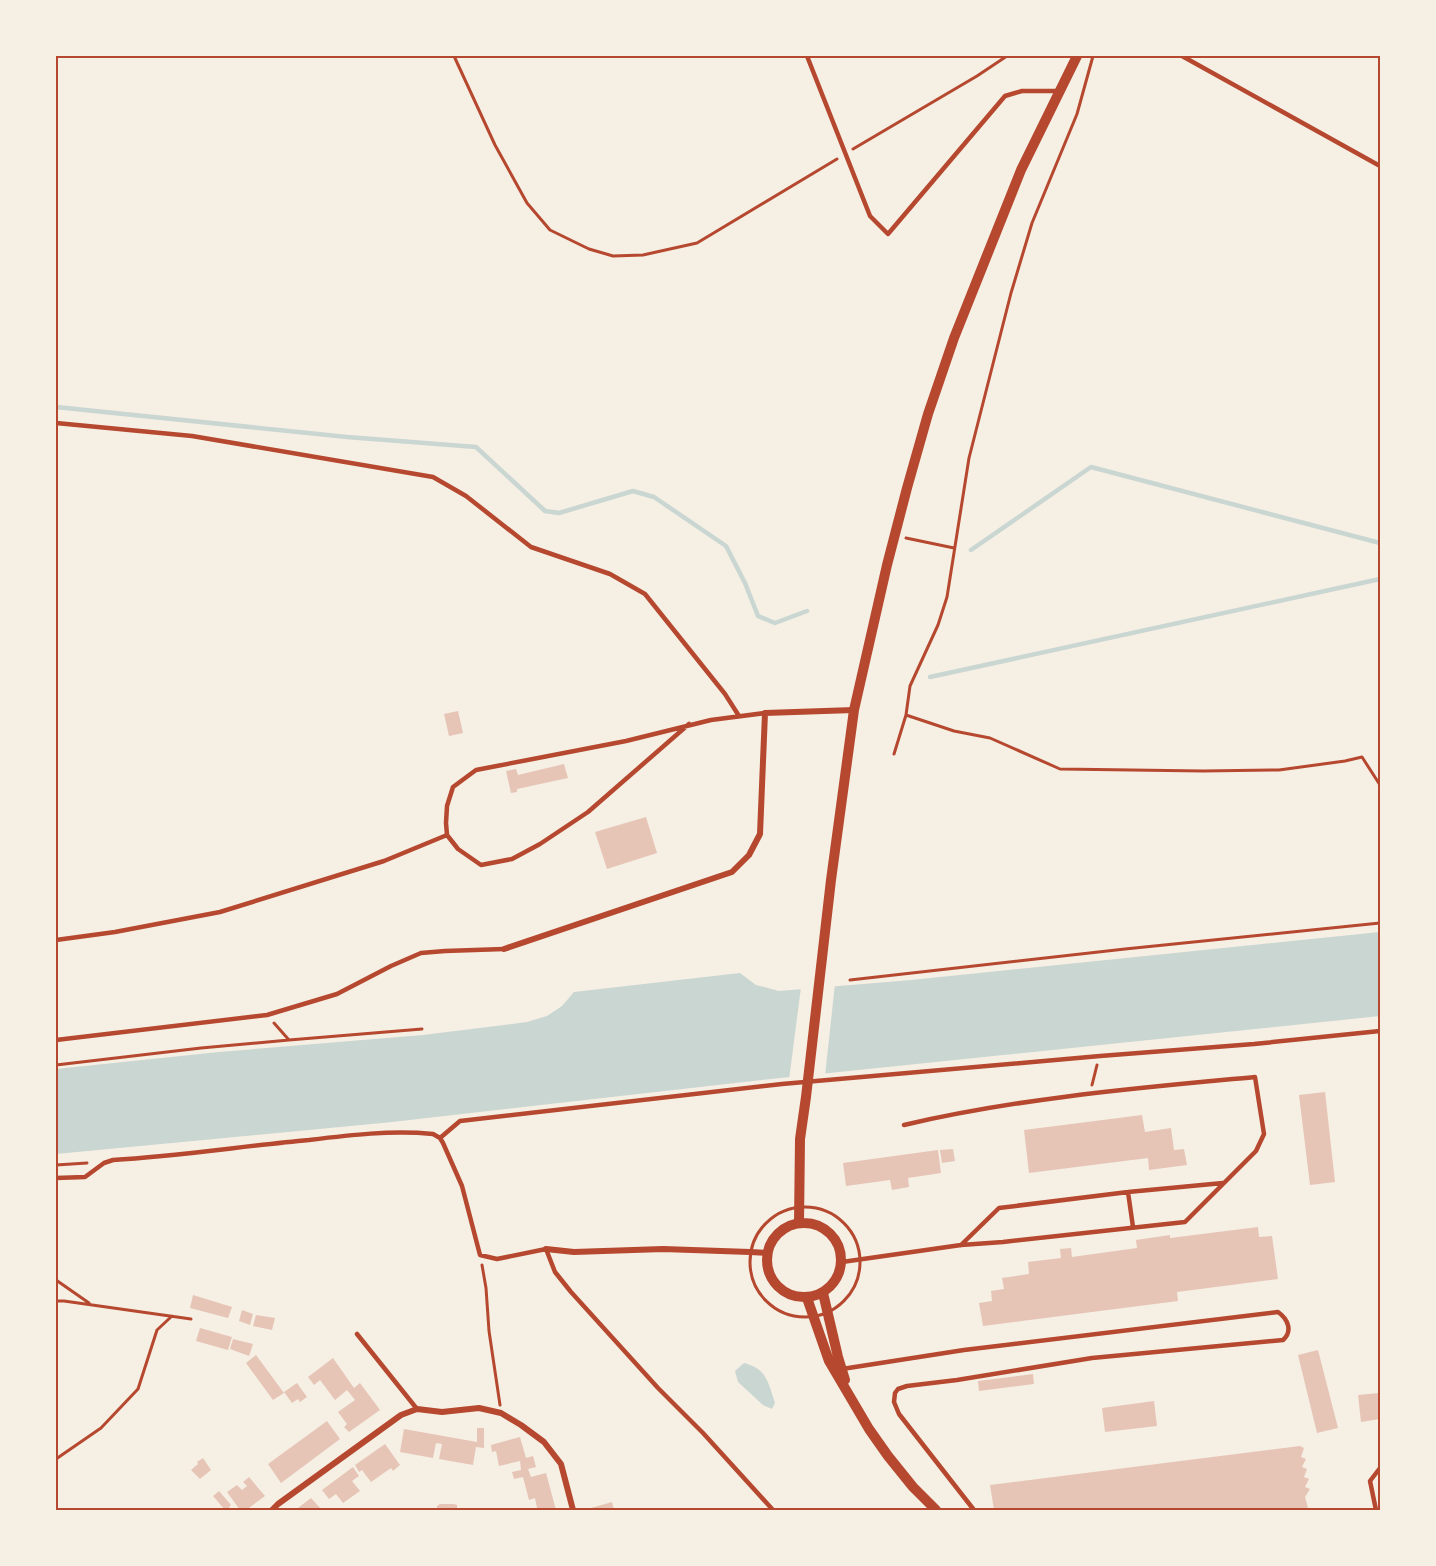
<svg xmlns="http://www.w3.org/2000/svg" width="1436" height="1566" viewBox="0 0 1436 1566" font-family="'Work Sans',sans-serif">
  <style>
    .water { fill: #c9d6d2 }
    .pier { fill: #f6efe4 }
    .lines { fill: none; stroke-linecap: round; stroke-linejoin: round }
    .stream { stroke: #c9d6d2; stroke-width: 4.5 }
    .building { fill: #e6c5b7 }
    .path { stroke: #b5482f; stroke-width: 3 }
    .service { stroke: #b5482f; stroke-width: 4.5 }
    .minor { stroke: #b5482f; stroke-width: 6 }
    .tertiary { stroke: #b5482f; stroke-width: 10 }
    .neatline { fill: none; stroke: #b5482f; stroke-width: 2 }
  </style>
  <rect width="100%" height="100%" fill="#f6efe4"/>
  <!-- water -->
  <path class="water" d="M1380 932V1016L771 1079 392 1122 56 1154V1069L219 1052 423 1035 527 1022 547 1016 562 1006 574 992 740 973 756 985 779 991 911 980Z
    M744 1363C767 1369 768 1382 775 1403L772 1409 763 1405 738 1382 735 1371Z"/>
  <!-- pier -->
  <path class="pier" d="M835 984 825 1076 789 1080 801 987Z"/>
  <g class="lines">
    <!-- stream -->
    <path class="stream" d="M56 407 347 437 476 447 545 511 559 513 633 491 654 497 726 546 745 583 758 616 775 623 807 611
      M971 550 1091 467 1380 543
      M930 677 1380 579"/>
  </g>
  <!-- building -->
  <path class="building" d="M458 711 463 733 449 736 444 714Z
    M564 764 568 778 517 789V792L511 793 506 771 516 769 518 775Z
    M646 817 657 853 607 869 595 832Z
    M1325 1092 1335 1182 1310 1185 1299 1095Z
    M1142 1115 1145 1132 1171 1128 1174 1150 1184 1149 1187 1165 1149 1170 1148 1158 1029 1173 1024 1130Z
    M953 1149 955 1161 942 1163 940 1150Z
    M938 1150 941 1173 908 1178 909 1187 892 1190 890 1180 846 1186 843 1163Z
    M1258 1227 1259 1237 1272 1236 1278 1279 1177 1292 1178 1301 983 1326 979 1303 992 1301 991 1291 1004 1289 1002 1278 1029 1274 1028 1262 1061 1258 1060 1249 1071 1248 1072 1257 1137 1248 1136 1240 1170 1235V1238Z
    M193 1295 232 1307 228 1318 190 1308Z
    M242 1310 253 1314 250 1325 239 1321Z
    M256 1315 275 1318 272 1330 253 1326Z
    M200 1328 232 1337 228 1350 196 1341Z
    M233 1339 253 1344 249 1356 230 1349Z
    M1318 1350 1338 1428 1317 1433 1298 1355Z
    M256 1355 284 1393 273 1400 246 1363Z
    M333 1358 354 1388 360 1383 380 1410 349 1432 344 1427 347 1424 338 1412 355 1400 347 1390 335 1400 320 1380 314 1385 308 1377Z
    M1033 1374 1034 1384 979 1391 978 1381Z
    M297 1383 307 1397 300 1402 298 1399 292 1403 284 1392Z
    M1379 1393 1380 1419 1361 1422 1358 1395Z
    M1154 1401 1157 1426 1105 1432 1102 1408Z
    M327 1421 340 1439 281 1483 268 1464Z
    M477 1428H484V1448L476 1447 473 1465 439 1459 442 1444 436 1443 433 1458 400 1452 404 1429 477 1442Z
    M520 1437 526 1458 533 1456 536 1467 528 1469 531 1477 546 1473 556 1510H529L537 1508 535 1498 529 1500 523 1477 514 1479 512 1472 521 1470 520 1461 499 1466 496 1451 492 1452 491 1445Z
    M385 1444 400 1465 393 1471 391 1468 371 1482 362 1470 359 1472 355 1465Z
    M1300 1446 1304 1448 1301 1457 1306 1459 1302 1467 1307 1469 1304 1477 1309 1479 1305 1487 1310 1489 1305 1497 1308 1508 1310 1510H994L990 1485Z
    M203 1458 211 1470 200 1479 191 1470 198 1464 197 1462Z
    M353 1467 359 1476 352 1481 360 1491 343 1503 336 1494 329 1499 322 1490Z
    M249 1477 265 1496 246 1510H240L227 1492 237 1485 242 1490 247 1486 243 1482Z
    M219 1491 231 1505 229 1507 232 1510H225L213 1496Z
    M311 1498 322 1510H296L298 1508Z
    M612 1502 614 1510H591V1508Z
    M440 1504H454L457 1505V1510H437V1506Z"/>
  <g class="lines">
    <!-- path -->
    <path class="path" d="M454 56 495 145 527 203 550 230 589 249 613 256 643 255 697 243 837 159
      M853 149 977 76 1007 56
      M906 538 954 548
      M906 715 954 731 990 738 1060 769 1203 771 1279 770 1345 761 1362 757 1380 785
      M894 754 906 715 910 686 938 625 947 597 969 458 1011 293 1032 223 1077 114 1093 56
      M850 980 1125 949 1380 923
      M274 1023 289 1040 422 1029
      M56 1065 201 1048 289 1040
      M1092 1085 1097 1065
      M56 1165 87 1163
      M750 1262a55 55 0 1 1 110 0a55 55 0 1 1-110 0Z
      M482 1265 486 1288 489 1331 500 1405
      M56 1280 89 1303
      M56 1301H64L191 1319
      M56 1459 101 1428 138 1389 157 1330 172 1316"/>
    <!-- service -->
    <path class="service" d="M807 56 870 216 888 234 1005 96 1022 91H1059
      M1182 56 1380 166
      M56 423 192 436 433 477 466 496 531 547 610 574 645 594 725 694 739 716
      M689 724 588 812 540 844 512 859 481 865 458 849 447 835 446 823 447 806 453 787 476 770 626 741 711 720 765 713
      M56 940 115 932 220 912 384 861 447 835
      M56 1040 267 1015 337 994 391 966 421 953 445 951 504 949
      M440 1138 460 1121 782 1084 1100 1056 1254 1044 1380 1031
      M56 1178 85 1177 104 1163 113 1160C178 1156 244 1146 309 1140 350 1135 391 1130 433 1134L440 1138 443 1143 462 1186 480 1255 497 1259 546 1249 555 1272 571 1292 658 1388 703 1433 773 1510
      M1128 1192 1133 1227
      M961 1245 999 1208 1128 1192 1223 1183
      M842 1262 961 1245 1003 1242 1185 1222 1256 1151 1264 1134 1255 1077C1138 1088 1019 1098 904 1125
      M357 1334 417 1409
      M842 1369 964 1350 1278 1312C1288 1319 1293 1331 1283 1340L1092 1358 957 1380 907 1386 898 1389 895 1393 894 1402 899 1414 974 1510
      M1376 1510 1370 1481 1380 1468"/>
    <!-- minor -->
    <path class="minor" d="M504 949 732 872 749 855 760 834 765 713 854 710
      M546 1249 574 1252 663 1249 750 1252 767 1253
      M272 1510 278 1504 401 1415 417 1409 442 1412 479 1408 501 1413 521 1425 544 1442 561 1464 573 1510"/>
    <!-- tertiary -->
    <path class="tertiary" d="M767 1260a37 37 0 1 1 74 0a37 37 0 1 1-74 0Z
      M799 1223 800 1139 806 1097 831 880 854 710 887 565 907 488 928 414 954 338 1021 170 1077 56
      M823 1293 838 1357 845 1380
      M807 1298 829 1361 869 1429 888 1456 913 1487 936 1510"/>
  </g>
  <!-- border -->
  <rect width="1436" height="1566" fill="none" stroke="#f6efe4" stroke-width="114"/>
  <rect x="57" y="57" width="1322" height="1452" class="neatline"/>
</svg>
